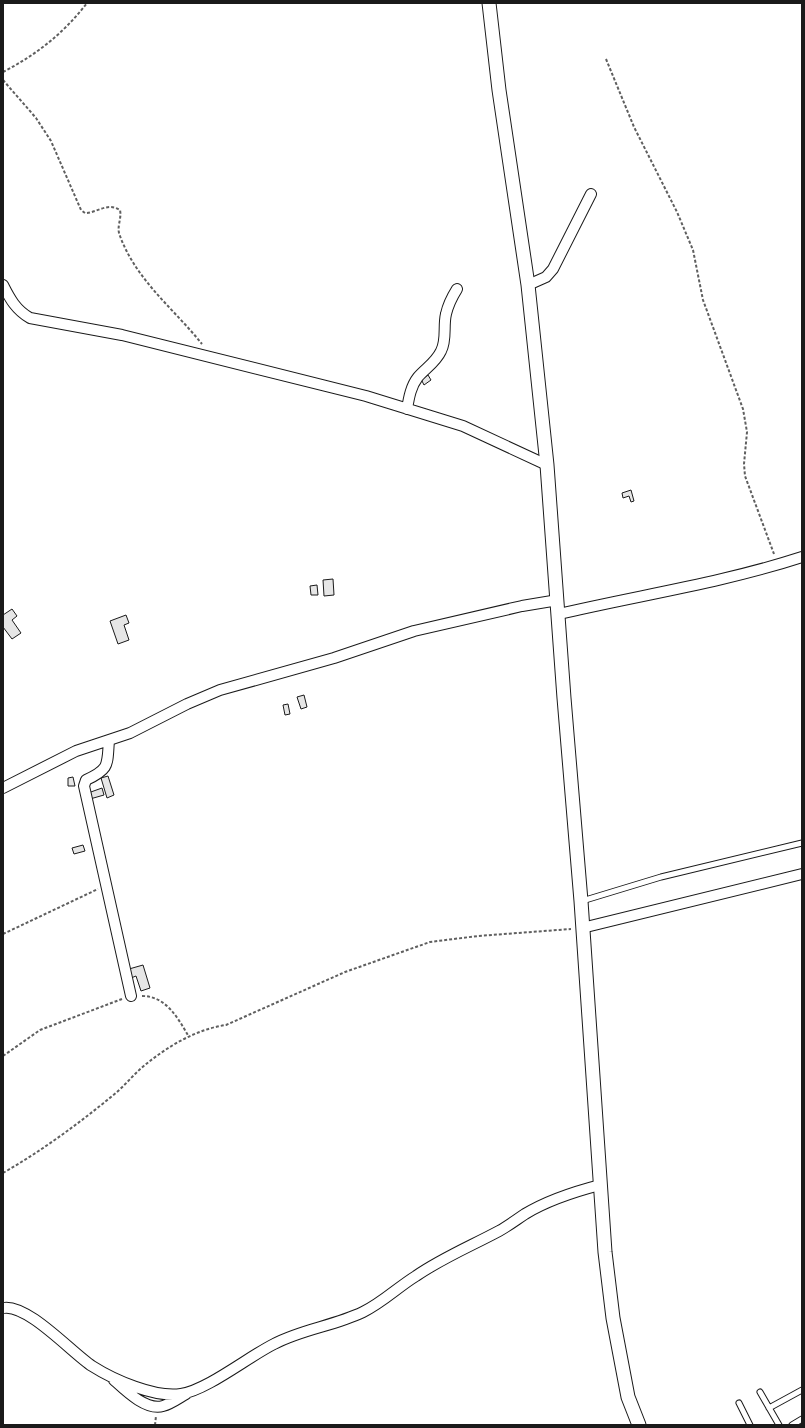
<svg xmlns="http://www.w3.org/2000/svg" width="805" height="1428" viewBox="0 0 805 1428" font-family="Mulish,sans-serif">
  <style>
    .building { fill: #e6e6e6; stroke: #1a1a1a }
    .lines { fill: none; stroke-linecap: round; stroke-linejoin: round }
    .service-casing { stroke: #1a1a1a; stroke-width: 7 }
    .minor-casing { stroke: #1a1a1a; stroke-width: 12 }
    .tertiary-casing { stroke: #1a1a1a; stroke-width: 15 }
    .path { stroke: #5f5f5f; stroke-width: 2; stroke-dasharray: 3 2; stroke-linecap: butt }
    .service { stroke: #fff; stroke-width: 5 }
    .minor { stroke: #fff; stroke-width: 10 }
    .tertiary { stroke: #fff; stroke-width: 13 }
  </style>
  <rect width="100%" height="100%" fill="#fff"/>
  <!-- building -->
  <path class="building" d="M428 375 431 380 424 385 421 379Z
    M631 490 634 501 631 502 629 496 623 498 622 493Z
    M333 579 334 595 324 596 323 580Z
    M317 585 318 595H311L310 586Z
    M12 609 17 616 12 620 21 633 12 639 3 627V615Z
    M126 615 129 623 124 625 129 640 118 644 110 621Z
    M304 695 307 707 301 709 297 697Z
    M288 704 290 714 285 715 283 705Z
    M108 776 114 795 107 798 101 778Z
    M73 777 75 786H68V778Z
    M102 788 104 795 90 799 88 793Z
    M83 845 85 851 74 854 72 848Z
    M143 965 150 988 141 991 136 976 131 978 129 969Z"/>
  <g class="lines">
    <!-- service casing -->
    <g class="service-casing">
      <path id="service" d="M582 901 661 877 802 843
        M760 1392 779 1425
        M739 1403 750 1425
        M769 1408 802 1390
        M792 1425 802 1419"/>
    </g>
    <!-- minor casing -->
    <g class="minor-casing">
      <path id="minor" d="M3 285C10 299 16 310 30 318L122 335 366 396 463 426 547 465
        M528 285 546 277 553 269 591 194
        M407 409C409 397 411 386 418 377 426 368 436 362 441 351 447 340 443 326 446 314 448 305 452 297 457 289
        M559 614C640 595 722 583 802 557
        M109 740C107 765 110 769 86 780L84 786 131 996
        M3 788 76 751 130 733 187 704 220 690 334 658 414 631 522 606 558 600
        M582 928 802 874
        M3 1308C27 1303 72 1353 92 1366 114 1380 155 1398 181 1394 207 1390 248 1357 274 1344 302 1329 334 1326 363 1312 382 1303 398 1287 416 1276 442 1258 471 1246 499 1231 508 1226 516 1220 525 1214 548 1200 573 1192 600 1185
        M114 1380C125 1390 146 1411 163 1406 171 1404 179 1398 186 1394"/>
    </g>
    <!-- tertiary casing -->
    <g class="tertiary-casing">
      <path id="tertiary" d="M489 3 499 90 528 285 547 465 564 698 581 901 605 1252 613 1318 628 1397 639 1425"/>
    </g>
    <!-- path -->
    <path class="path" d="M606 59 634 127 677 212 693 250 703 300 743 409 747 432 744 464 745 476 774 554
      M3 72C36 55 64 33 87 3
      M3 80 36 118 51 141 81 210 85 213C97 213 107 202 120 210 122 219 116 227 120 236 136 280 174 309 202 344
      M3 934 98 889
      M142 996C166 996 178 1018 189 1037
      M3 1056 40 1030 122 999
      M3 1173C43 1150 81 1122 117 1092 127 1083 135 1073 145 1065 168 1046 197 1029 226 1025L345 972 430 942 478 936 571 929
      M155 1425 156 1416"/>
    <!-- service -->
    <use href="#service" class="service"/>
    <!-- minor -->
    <use href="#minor" class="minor"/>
    <!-- tertiary -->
    <use href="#tertiary" class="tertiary"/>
  </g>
  <!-- border -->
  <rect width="805" height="1428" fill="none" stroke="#1a1a1a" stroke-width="8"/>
</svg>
